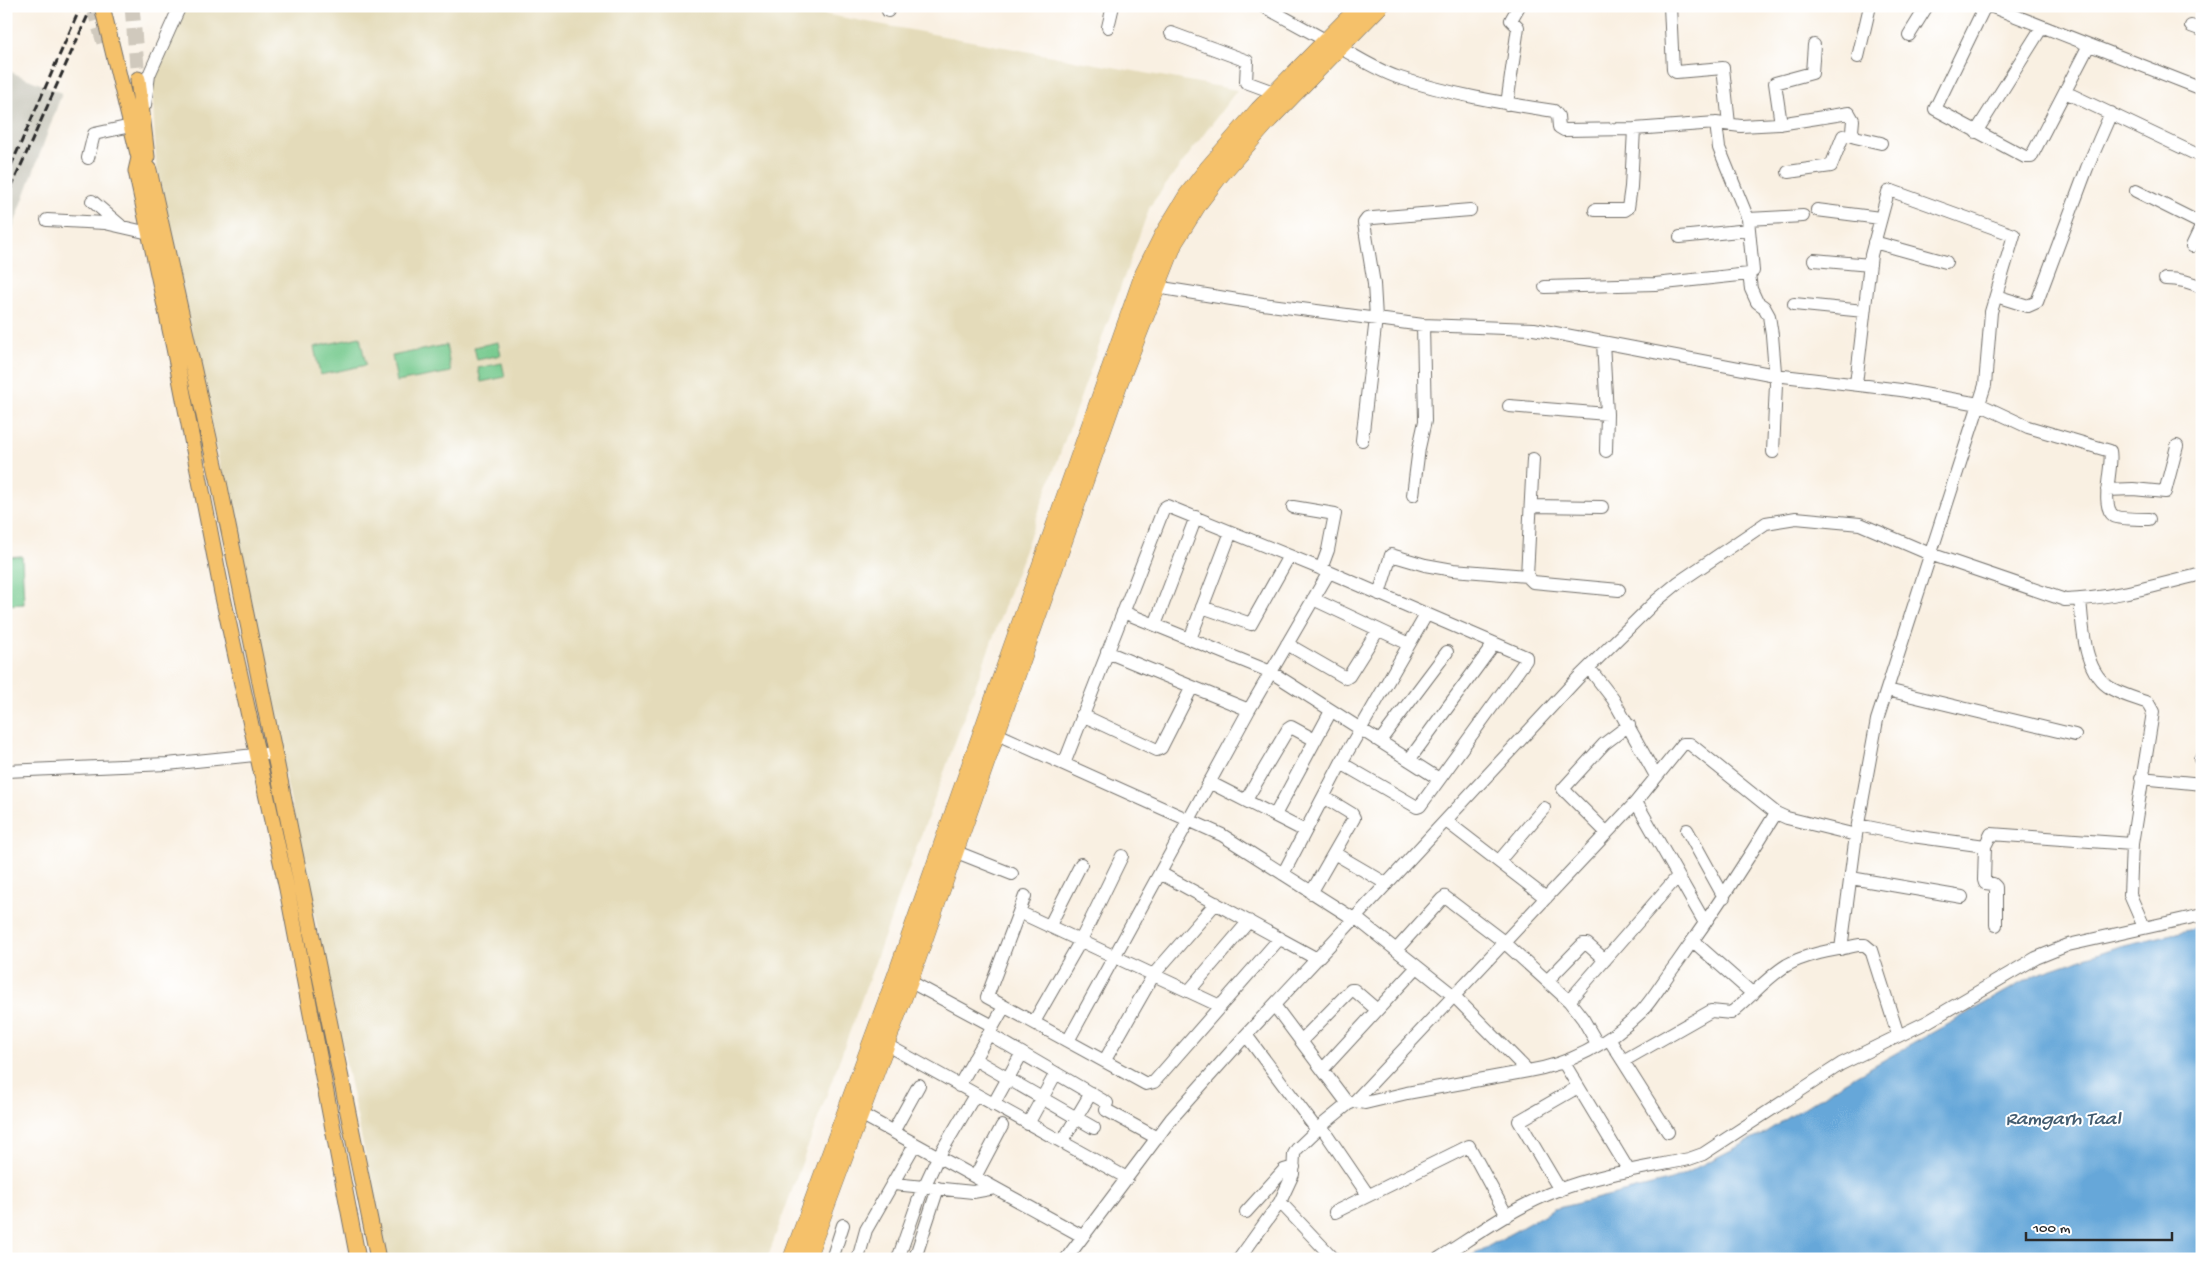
<svg xmlns="http://www.w3.org/2000/svg" width="2208" height="1265" viewBox="0 0 2208 1265" font-family="'Gochi Hand',sans-serif">
  <style>
    .built { fill: #e4dbba }
    .industrial { fill: #c6c5b8 }
    .green { fill: #75c98d; stroke: #507a5c }
    .water { fill: #66a7d9; stroke: #486982 }
    .lines { fill: none; stroke-linecap: round; stroke-linejoin: round }
    .major-tunnel { stroke: #d0c9bd; stroke-width: 15; stroke-dasharray: 15 8; stroke-linecap: butt }
    .minor-casing { stroke: #73706b; stroke-width: 14 }
    .major-casing { stroke: #73706b; stroke-width: 17 }
    .highway-casing { stroke: #73706b; stroke-width: 19 }
    .minor { stroke: #fff; stroke-width: 12 }
    .major { stroke: #f5c16b; stroke-width: 15 }
    .highway { stroke: #f5c16b; stroke-width: 18 }
    .rail { stroke: #2b2b2b; stroke-width: 3; stroke-dasharray: 8 4; stroke-linecap: butt }
    .labels { text-anchor: middle; dominant-baseline: central; stroke-width: 4; stroke-linejoin: round; paint-order: stroke }
    .water-label { font-size: 20px; font-style: italic; fill: #435d71; stroke: #fff }
  </style>
  <rect width="100%" height="100%" fill="#fff"/>
  <filter id="ink" filterUnits="userSpaceOnUse"><feTurbulence type="fractalNoise" baseFrequency=".02" numOctaves="2"/><feDisplacementMap in="SourceGraphic" scale="10" xChannelSelector="R" yChannelSelector="G"/><feConvolveMatrix kernelMatrix="1 2 1 2 8 2 1 2 1" color-interpolation-filters="sRGB"/></filter>
  <filter id="wash" filterUnits="userSpaceOnUse"><feTurbulence type="fractalNoise" baseFrequency=".0096" numOctaves="4" result="noise"/><feDisplacementMap in="SourceGraphic" scale="20" xChannelSelector="R" yChannelSelector="G"/><feGaussianBlur stdDeviation="1.12" result="paint"/><feColorMatrix in="noise" values="0 0 0 0 0 0 0 0 0 0 0 0 0 0 0 0 0 1.4 0 .05"/><feComposite in="paint" operator="in"/></filter>
  <g filter="url(#wash)">
    <rect width="100%" height="100%" fill="#f9f0e2"/>
    <!-- built -->
    <path class="built" d="M179 6H780L1237 90 1150 206 767 1259H387L156 164 152 84Z"/>
    <!-- industrial -->
    <path class="industrial" d="M6 70 62 93 6 247Z"/>
    <!-- green -->
    <path class="green" d="M360 337 366 365 320 375 314 347Z
      M498 342 501 355 477 360 474 347Z
      M446 345 451 372 397 382 392 356Z
      M502 363 505 377 481 382 478 368Z
      M22 556 24 604 6 605V557Z"/>
    <!-- water -->
    <path class="water" d="M2202 927V1259H1466L1554 1209 1672 1180 1761 1135 1841 1084 2035 975 2120 946Z"/>
  </g>
  <g filter="url(#ink)">
    <g class="lines">
      <!-- major-tunnel -->
      <path class="major-tunnel" d="M93 6 105 46
        M132 6 138 79"/>
      <!-- minor casing -->
      <g class="minor-casing">
        <path id="minor" d="M1263 6 1327 41
          M1670 6 1673 70 1676 72 1723 68 1729 124
          M1985 6 1935 109 2025 157H2031L2089 45
          M1990 6 2202 89
          M888 11 889 6
          M2191 26 2202 30
          M1108 27 1113 6
          M1171 33 1247 61 1246 82 1276 93
          M1909 35 1927 6
          M1339 47C1358 58 1377 70 1397 77 1448 94 1502 103 1554 111L1558 116 1559 127 1564 130 1634 129 1716 123 1741 126 1779 124 1849 113 1853 120 1852 131 1855 137 1881 143
          M1858 57 1870 6
          M2065 92 2202 157
          M1507 104 1518 27 1511 20 1519 6
          M145 105 149 75 180 6
          M1781 124 1775 83 1812 73 1814 45
          M1976 132 2042 27
          M88 158 94 134 131 126
          M1788 172 1831 166 1843 136 1853 134
          M2136 191 2202 224
          M92 201 120 225
          M1595 210H1625L1628 208 1631 187 1634 129
          M1817 210 1880 218
          M1748 219 1803 216
          M47 220 105 223 149 233
          M1680 237 1749 230
          M1874 242 1946 262
          M2192 246 2202 225
          M1814 260 1870 265
          M1749 274 1751 289 1757 302 1764 307 1769 316 1772 335 1776 384 1773 452
          M2165 279C2178 279 2190 281 2202 288
          M1156 287 1263 304 1423 325 1534 329 1775 375 1901 390 1979 404 1877 720 1856 835 1841 949
          M1545 287 1655 284 1749 274 1753 271 1748 219 1719 148 1716 123
          M1996 296 2028 306 2037 302 2087 168 2111 113
          M1794 304 1864 311
          M1603 342 1607 414 1606 451
          M1856 384 1871 255 1888 192 1892 191 2014 235 1991 312 1985 385 1979 404 2028 427 2110 451C2114 464 2099 506 2114 516 2119 519 2142 519 2149 519
          M1509 406 1607 414
          M1362 440 1376 318 1374 284 1364 223 1367 219 1373 218 1470 210
          M2107 490 2133 489 2165 492 2177 446
          M1413 495 1419 448 1425 421 1423 325
          M1531 506 1602 507
          M1293 507 1335 514 1328 550 1321 569
          M1527 576 1533 582 1619 590
          M1379 594 1391 555 1425 565 1453 570 1527 576 1533 459
          M1313 599 1409 644
          M2080 599C2083 628 2083 673 2112 689 2123 695 2137 699 2148 703L2153 712 2132 844 2130 895 2144 927
          M1202 607 1251 624 1289 556
          M1123 612 1271 672 1439 779
          M1155 625 1196 517
          M1190 639 1231 532
          M1287 644 1346 678 1349 676 1378 630
          M1107 652 1249 710
          M1589 668 1613 699 1656 776
          M1887 690 2075 735
          M1082 715 1157 750 1161 748 1192 687
          M997 734 1222 835 1354 919 1578 678 1656 601 1679 582 1766 523 1796 518 1860 524 1930 554 2065 600C2111 599 2157 585 2202 574
          M1380 741 1447 652
          M2200 759 2202 758
          M1409 760 1494 644
          M1064 764 1164 508 1167 506 1329 572 1526 657V660L1420 806 1417 807 1341 763
          M6 771 167 764 275 753
          M2141 778 2202 784
          M1209 782 1305 831
          M1246 800 1288 729 1291 727 1315 740
          M1636 802 1705 923
          M1275 815 1331 711
          M1446 821 1546 898
          M1858 825 1912 836 1985 846 1991 834 2132 844
          M1687 830 1724 897
          M1607 833 1563 789 1604 744 1629 725
          M1985 846 1984 880 1985 883 1993 884 1996 887V925
          M954 851 1012 874
          M1334 853 1387 884
          M1499 861 1544 808
          M1160 873 1317 959
          M1283 874 1341 763 1426 615
          M1851 878 1962 897
          M1311 893 1354 818 1352 814 1324 797
          M1025 896 987 997 1146 1084 1154 1082 1280 938
          M1019 912 1220 1006
          M1356 918 1454 996 1528 1071C1571 1064 1609 1043 1641 1012 1654 998 1665 978 1677 963 1712 914 1745 864 1776 813L1787 818 1856 835
          M1050 925 1081 864
          M1693 941 1753 994
          M1396 950 1442 899 1445 897 1504 942 1569 1001 1583 1019 1598 1045
          M909 981 993 1026
          M1547 981 1583 944H1587L1605 960
          M1189 991 1249 921
          M1569 1001 1678 876
          M1274 1005 1348 1104
          M1034 1022 1081 940 1122 856
          M989 1034 1107 1103
          M1246 1035 1317 1130
          M1609 1039 1668 1132
          M1068 1041 1249 710 1329 572
          M1301 1041 1351 990H1354L1377 1010
          M885 1044 1127 1178
          M974 1059 1094 1128
          M1105 1060 1154 974 1216 903
          M1623 1061 1711 1011 1731 1013C1750 998 1766 978 1787 965 1808 953 1836 950 1859 945H1865L1871 950 1898 1035
          M1564 1063 1629 1171
          M1323 1069 1417 967
          M959 1086 1004 1007
          M1355 1101 1365 1103 1407 1093 1528 1071
          M993 1105 1022 1053
          M1106 1110 1157 1138
          M859 1113 1082 1236
          M1028 1124 1056 1073
          M1321 1126 1368 1195
          M893 1132 919 1085
          M1062 1142 1091 1093
          M975 1177 1002 1126
          M894 1184 973 1192 995 1188
          M924 1187 938 1157 975 1095
          M1560 1190 1519 1121 1578 1087
          M1280 1202 1334 1259
          M1246 1212 1284 1170 1294 1167
          M1335 1212 1469 1146 1507 1216
          M832 1259 843 1225
          M858 1259 866 1230 915 1144
          M898 1259 923 1187
          M917 1259 916 1255 938 1188
          M1066 1259 1171 1119 1246 1035 1354 919
          M1239 1259 1280 1202 1293 1174 1294 1154 1297 1149 1321 1126 1348 1104 1355 1101 1636 802 1683 744H1690L1776 813
          M1438 1259C1476 1235 1514 1207 1556 1191 1599 1174 1645 1168 1689 1159L1703 1154 1841 1064 1927 1022 2036 958 2068 945 2202 915"/>
      </g>
      <!-- major casing -->
      <g class="major-casing">
        <path id="major" d="M102 6 139 158 136 171 174 348 222 593 287 889 358 1259
          M138 79 147 157
          M139 158 149 170 220 487 378 1259"/>
      </g>
      <!-- highway casing -->
      <g class="highway-casing">
        <path id="highway" d="M792 1259 896 977 1144 274 1163 236 1188 195 1208 169 1259 110 1361 6
          M806 1259 909 981 1119 382 1174 242 1199 202 1218 177 1269 119 1379 6"/>
      </g>
      <!-- minor -->
      <use href="#minor" class="minor"/>
      <!-- major -->
      <use href="#major" class="major"/>
      <!-- highway -->
      <use href="#highway" class="highway"/>
      <!-- rail -->
      <path class="rail" d="M6 177 81 6
        M6 199 92 6"/>
    </g>
  </g>
  <g class="labels">
    <!-- water labels -->
    <g class="water-label">
      <text x="2063" y="1120">Ramgarh Taal</text>
    </g>
  </g>
  <!-- margin -->
  <rect width="2208" height="1265" fill="none" stroke="#fff" stroke-width="25"/>
  <!-- scale -->
  <path d="M2026 1232v8h146v-8" fill="none" stroke="#2b2b2b" stroke-width="2.5"/>
  <text x="2033" y="1232" font-size="15" fill="#2b2b2b" stroke="#ffffff" stroke-width="4" paint-order="stroke">100 m</text>
</svg>
